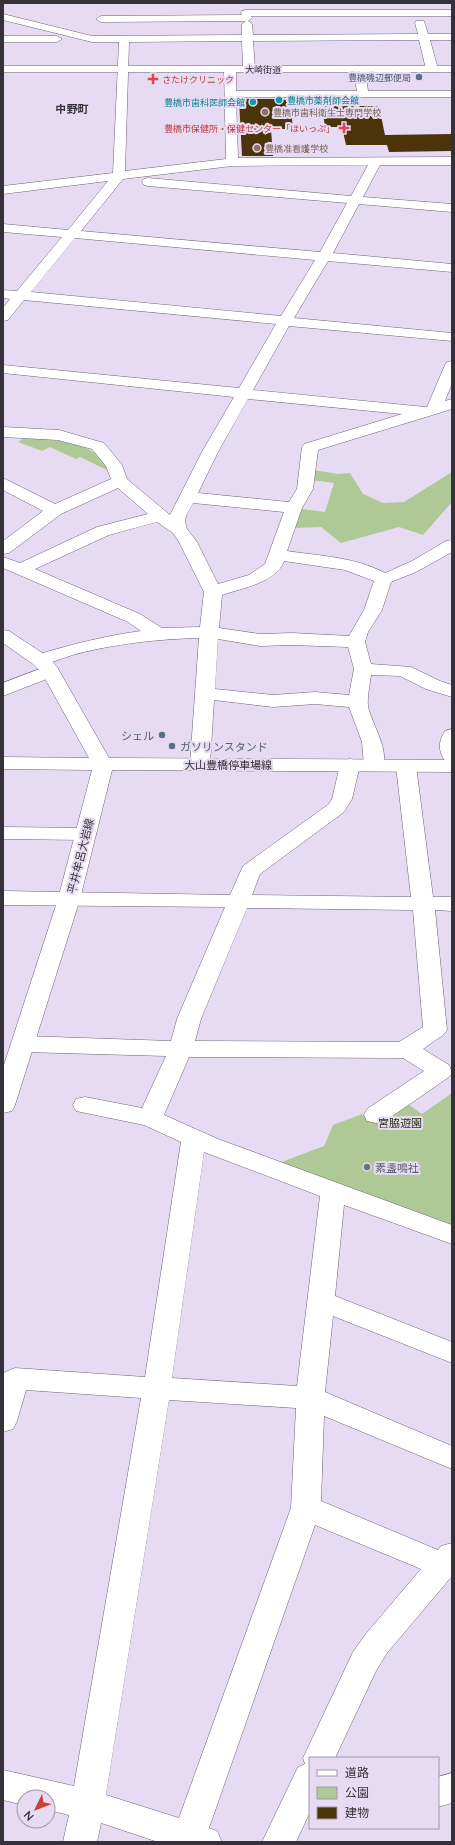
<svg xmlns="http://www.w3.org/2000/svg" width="455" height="1845" viewBox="0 0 455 1845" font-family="Lato,'Noto Sans JP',sans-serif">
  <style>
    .green { fill: #aec995 }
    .building { fill: #4b3409 }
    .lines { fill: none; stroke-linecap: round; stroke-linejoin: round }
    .minor-casing { stroke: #6c6377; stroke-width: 1 }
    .major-casing { stroke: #6c6377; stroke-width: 1 }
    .minor { fill: #fff; fill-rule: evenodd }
    .major { fill: #fff; fill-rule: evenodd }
    .service-dot { fill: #5c6f8a; stroke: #e6dbf2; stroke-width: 1.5 }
    .health-dot { fill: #e0444e; stroke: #e6dbf2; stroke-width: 1.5 }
    .culture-dot { fill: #0f9aa8; stroke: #e6dbf2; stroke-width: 1.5 }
    .education-dot { fill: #8d6e63; stroke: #e6dbf2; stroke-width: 1.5 }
    .worship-dot { fill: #6b7280; stroke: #e6dbf2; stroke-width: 1.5 }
    .labels { text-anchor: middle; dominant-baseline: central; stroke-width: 4; stroke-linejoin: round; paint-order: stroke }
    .far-street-label { font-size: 9px; fill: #35313a; stroke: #e6dbf2 }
    .far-service-label { font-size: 9px; fill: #4e5e75; stroke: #e6dbf2; text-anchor: end }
    .far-health-label { font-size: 9px; fill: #be3a42; stroke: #e6dbf2; text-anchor: start }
    .far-culture-label { font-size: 9px; fill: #0d838f; stroke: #e6dbf2; text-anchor: start }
    .far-education-label { font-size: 9px; fill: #785e54; stroke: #e6dbf2; text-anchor: start }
    .far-quarter-label { font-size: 11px; font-weight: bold; fill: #35313a; stroke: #e6dbf2 }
    .service-label { font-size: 11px; fill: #4e5e75; stroke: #e6dbf2; text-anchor: end }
    .street-label { font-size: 11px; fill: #35313a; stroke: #e6dbf2 }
    .park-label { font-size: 11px; fill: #20320a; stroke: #e6dbf2 }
    .worship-label { font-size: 11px; fill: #5b616d; stroke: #e6dbf2; text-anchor: start }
  </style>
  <rect width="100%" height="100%" fill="#e6dbf2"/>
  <!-- green -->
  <path class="green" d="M25 438C50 439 102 442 109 471L80 457 76 459 50 447 42 451 18 442Z
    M313 470 338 474 350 473 363 494 383 503 404 502 452 472V502L423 535 399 527 341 543 321 527 293 528 302 509 325 512 334 483 312 480Z
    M452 1093V1232L279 1163 324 1146 333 1125 362 1114 374 1123 405 1102 422 1114Z"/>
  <!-- building -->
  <path class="building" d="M239 99H281L290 101 293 129H271L273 156H242Z
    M322 106H379L385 135 452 134V151L389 152 387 145H346L342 127H325Z"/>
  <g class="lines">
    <!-- minor casing -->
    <g class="minor-casing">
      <path id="minor" d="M246 10H452V16H251L252 18 248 21 252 24 253 35 418 34 415 23 416 21H424L428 34H452V40H430L438 69 432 72 426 69 419 40 253 41 255 69 249 72 243 69 242 41 129 42 125 171 226 159 224 69 230 66 236 69V91H357L353 69 359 66 365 69 368 91H452V97H236L238 158 452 157V165H380L363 197 452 204V212L359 204 333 253 452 264V272L328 261 294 318 452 333V341L289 326 253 390 425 407H427L445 365 447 362 452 361V383L445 401 452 399V409L318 450 313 489 302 508 287 551C320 556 355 557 385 573L412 561 446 541 452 540V552L416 572 391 582 382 610 368 632 365 642 371 664 411 667 440 681 452 685V697L426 689 400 676 371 675C370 685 367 696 368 706 371 723 392 753 381 769L374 771 367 769 364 765 362 742 349 707 315 704 273 707 214 700 210 764 207 768 200 770 193 768 190 764 199 638C160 639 122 643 84 652 69 655 55 662 40 666L33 664 31 660 33 656C69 645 104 636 141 631L128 622 3 568V557L20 563 97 527 148 514 118 488 61 514 9 553 3 554V541L43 511 3 490V478L55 504 111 479 106 466 92 449 58 440 3 437V427L59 430 104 443 122 465 127 479 170 515 203 450 234 397 3 373V365L239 388 276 324 24 300 8 320 3 321V308L10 299 3 298V290L17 291 62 237 3 232V224L68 230 108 181 3 194V186L113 173 119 42H92L3 20V14L92 36 242 35V24L246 21 101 22 96 19 101 16 242 15 241 13 242 11ZM368 165 351 196 148 178 144 179 142 182 144 185 148 186 347 203 320 252 81 231 123 179 232 166ZM75 238 315 260 281 316 31 292ZM248 399 402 414 304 444 302 447 297 489 289 502 198 493 219 450ZM193 503 284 512 265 564 249 575 218 584 197 542 187 529 185 522 186 516ZM157 522 173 533 179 542 204 592 200 627 162 628 140 614 35 569 109 535ZM284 561 345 570 374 581 364 610 349 636 292 633 260 634 219 628 222 595C242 588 276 583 284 561ZM218 639 260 646 292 645 348 647 354 669 349 695 315 692 273 695 215 689Z
        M3 36H57L62 39 57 42H3Z
        M50 665 57 667 59 671 57 675 3 696V683Z
        M452 729V763L445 761C438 750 438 742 445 731Z
        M350 759 357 761 360 765 352 799 344 812 260 874 252 895 411 897 396 766 399 762 406 760 413 762 416 766 433 897H452V911L435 910 447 1030 443 1035 423 1049 449 1065 452 1073 449 1077 385 1121 376 1123 367 1121 364 1115 367 1109 424 1071 403 1058 189 1057 164 1115 218 1139 452 1225V1244L344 1205 335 1296 452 1342V1363L333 1316 325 1392 452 1446V1469L324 1416 321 1501 438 1550 441 1546 452 1543V1576L387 1653 376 1671 335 1758H310V1812L296 1842H262L298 1767 305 1764 303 1758 353 1652 365 1635 421 1569 315 1525 209 1828 217 1831 222 1842H158L101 1823 97 1842H63L69 1815 48 1810V1797H24V1805L3 1800V1770L74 1786 141 1398 26 1390 17 1421 13 1429 3 1432V1375L5 1372 15 1368 145 1377 181 1142 144 1125 76 1111 73 1105 76 1099 85 1097 142 1108 166 1056 24 1052 16 1049 12 1044 16 1039 24 1036 171 1041 177 1019 225 907 3 905V891L230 895 243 866 329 804 332 799 340 765 343 761ZM247 908 413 910 423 1027 399 1042 195 1041 201 1019ZM204 1152 320 1196 297 1386 172 1378ZM169 1400 296 1408 291 1508 179 1818 106 1795Z
        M3 827 86 828 93 830 96 834 93 838 86 840 3 839Z
        M452 1773V1803L438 1807V1777Z"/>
    </g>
    <!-- major casing -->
    <g class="major-casing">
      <path id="major" d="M3 66H452V72H3Z
        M3 630 9 631 47 656 57 667 109 758 452 760V772L112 770 80 899 15 1105 12 1111 3 1113V1068L58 899 92 770 3 769V757L89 758 42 673 33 664 3 643Z"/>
    </g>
    <!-- minor -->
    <use href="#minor" class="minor"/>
    <!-- major -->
    <use href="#major" class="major"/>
  </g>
  <!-- markers -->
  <g class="service-dot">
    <circle cx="419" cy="77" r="4"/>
    <circle cx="162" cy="735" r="4"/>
    <circle cx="172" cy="746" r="4"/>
  </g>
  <g class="health-dot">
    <path d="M151 73h4v4h4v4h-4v4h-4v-4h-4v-4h4z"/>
    <path d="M342 122h4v4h4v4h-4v4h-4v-4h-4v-4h4z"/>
  </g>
  <g class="culture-dot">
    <circle cx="279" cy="100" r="4"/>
    <circle cx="253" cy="102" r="4"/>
  </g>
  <g class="education-dot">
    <circle cx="265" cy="112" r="4"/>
    <circle cx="257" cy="148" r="4"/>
  </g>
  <circle class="worship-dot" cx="367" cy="1167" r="4"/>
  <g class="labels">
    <!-- far-street labels -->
    <g class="far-street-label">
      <text x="263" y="69">大崎街道</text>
    </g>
    <!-- far-service labels -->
    <g class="far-service-label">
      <text x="411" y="77">豊橋磯辺郵便局</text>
    </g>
    <!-- far-health labels -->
    <g class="far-health-label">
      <text x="162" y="79">さたけクリニック</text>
      <text x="335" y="128" text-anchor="end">豊橋市保健所・保健センター「ほいっぷ」</text>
    </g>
    <!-- far-culture labels -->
    <g class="far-culture-label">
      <text x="287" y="100">豊橋市薬剤師会館</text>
      <text x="245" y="102" text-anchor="end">豊橋市歯科医師会館</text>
    </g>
    <!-- far-education labels -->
    <g class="far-education-label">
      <text x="273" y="112">豊橋市歯科衛生士専門学校</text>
      <text x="265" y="148">豊橋准看護学校</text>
    </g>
    <!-- far-quarter labels -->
    <g class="far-quarter-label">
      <text x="72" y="108">中野町</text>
    </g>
    <!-- service labels -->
    <g class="service-label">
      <text x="154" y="735">シェル</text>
      <text x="180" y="746" text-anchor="start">ガソリンスタンド</text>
    </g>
    <!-- street labels -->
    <g class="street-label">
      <text x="228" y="764">大山豊橋停車場線</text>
      <text transform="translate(80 856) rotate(-76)">平井牟呂大岩線</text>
    </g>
    <!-- park labels -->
    <g class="park-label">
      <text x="400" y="1122">宮脇遊園</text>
    </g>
    <!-- worship labels -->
    <g class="worship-label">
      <text x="375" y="1167">素盞鳴社</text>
    </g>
  </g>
  <!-- border -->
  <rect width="455" height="1845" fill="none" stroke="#35313a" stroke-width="8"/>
  <!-- legend -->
  <rect x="309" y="1757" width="130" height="72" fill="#e6dbf2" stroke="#9f97a8"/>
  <rect x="317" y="1770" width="20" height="6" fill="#ffffff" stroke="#9f97a8"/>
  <text x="345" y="1777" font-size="12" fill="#35313a">道路</text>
  <rect x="317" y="1787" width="20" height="12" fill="#aec995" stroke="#9f97a8"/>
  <text x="345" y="1797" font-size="12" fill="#35313a">公園</text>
  <rect x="317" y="1807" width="20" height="12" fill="#4b3409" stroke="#9f97a8"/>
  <text x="345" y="1817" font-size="12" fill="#35313a">建物</text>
  <!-- north arrow -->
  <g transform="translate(36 1809) rotate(227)"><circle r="19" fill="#e6dbf2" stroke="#9f97a8"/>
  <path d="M0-3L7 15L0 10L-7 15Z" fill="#cc3f31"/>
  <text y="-6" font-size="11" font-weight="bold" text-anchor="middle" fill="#35313a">N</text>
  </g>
</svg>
